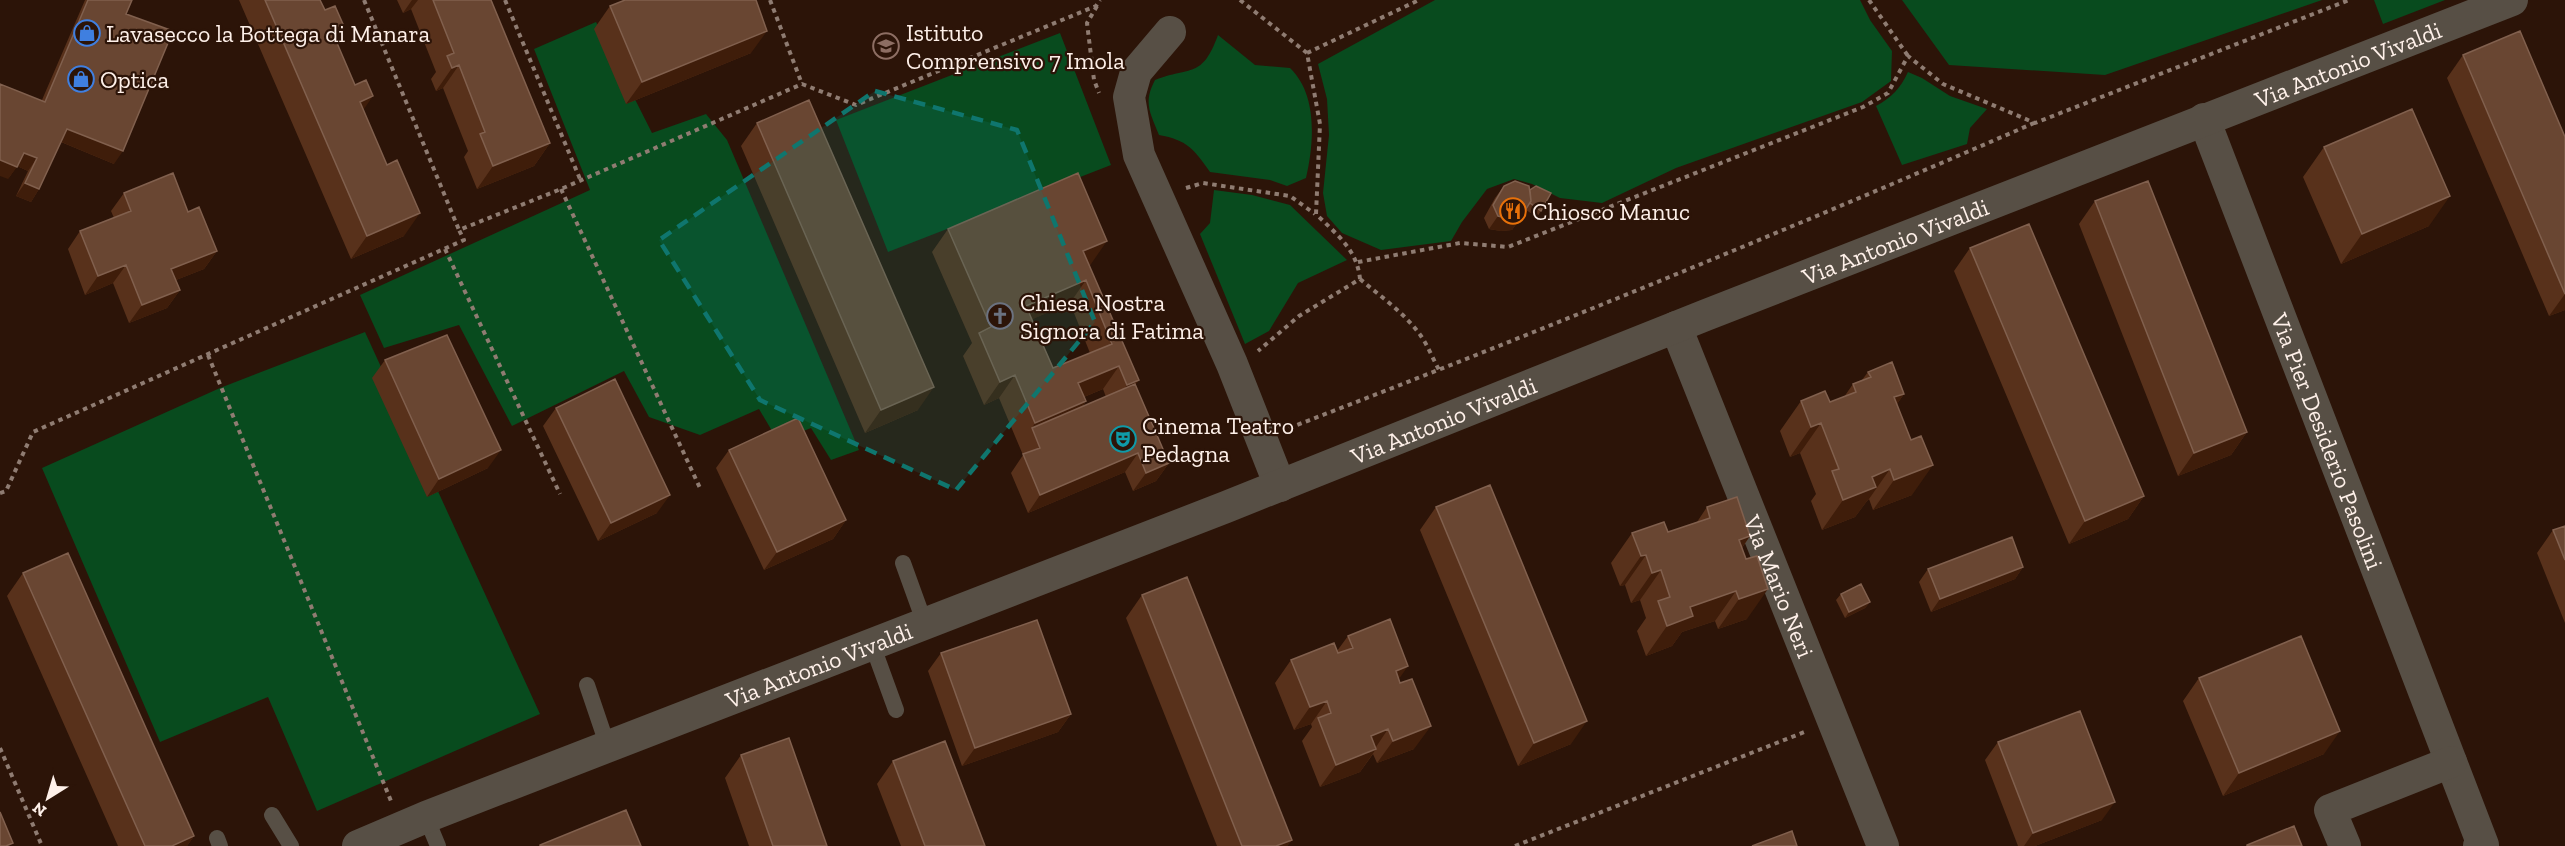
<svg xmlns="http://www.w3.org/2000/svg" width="2565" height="846" viewBox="0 0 2565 846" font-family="'Zilla Slab',serif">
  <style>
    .green { fill: #084b1e }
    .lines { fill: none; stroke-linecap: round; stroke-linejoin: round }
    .path { stroke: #8f7c72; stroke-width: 4; stroke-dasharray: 4.5 4.5; stroke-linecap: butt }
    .lane { stroke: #574f45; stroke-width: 16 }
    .street { stroke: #574f45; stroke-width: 32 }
    .wall { fill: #58311b; fill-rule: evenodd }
    .shaded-wall { fill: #3f1d0a }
    .building { fill: #694632; stroke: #81604e; stroke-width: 1.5; fill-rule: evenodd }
    .marked { fill: #0f766e; fill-opacity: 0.2; stroke: #0f766e; stroke-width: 4.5; stroke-dasharray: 12 8; stroke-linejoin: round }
    .labels { text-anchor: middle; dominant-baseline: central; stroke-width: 4.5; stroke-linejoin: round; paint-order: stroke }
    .poi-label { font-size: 24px; fill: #fef0e9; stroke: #2c1408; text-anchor: start }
    .street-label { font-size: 24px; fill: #fef0e9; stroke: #2c1408 }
  </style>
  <rect width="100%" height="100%" fill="#2c1408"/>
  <!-- green -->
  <path class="green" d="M1435 0H1860L1870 20 1892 51 1891 81 1862 102 1676 168 1602 203 1560 198 1532 184 1514 179 1487 189 1462 222 1451 241 1381 250 1342 233 1327 216 1323 193 1329 135 1327 99 1318 64Z
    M1902 0H2322L2105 75 1949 65Z
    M2374 0H2445L2383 24Z
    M596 22 652 133 706 114 727 140 859 450 831 460 811 428 778 441 759 409 700 435 649 417 624 371 512 426 459 325 384 348 360 295 590 190 534 49Z
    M1060 33 1111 165 888 252 836 120Z
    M1218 35 1255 65 1290 68C1318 95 1314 143 1306 178L1287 186 1270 180 1210 172C1194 149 1187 140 1159 135 1150 112 1143 103 1155 80 1191 66 1202 79 1218 35Z
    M1908 72 1922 78 1950 96 1987 109 1970 128 1967 144 1902 165 1876 106C1892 97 1900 89 1908 72Z
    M1214 190 1252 195 1290 205 1347 260 1298 283 1269 331 1245 344 1200 234 1210 223Z
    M365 332 540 714 317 811 268 697 160 742 42 468 220 388Z"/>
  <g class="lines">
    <!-- path -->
    <path class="path" d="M364 0 459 230
      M505 0 580 179
      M770 0 802 84
      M1240 0 1307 53 1320 124 1316 214C1336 234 1357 249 1360 279L1299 316 1258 351
      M1869 0 1908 56
      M1097 6 1087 23 1094 80 1099 93
      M1307 53 1419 0
      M1186 188 1203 183 1290 196 1315 214
      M561 189 700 488
      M445 249 560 494
      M1358 262 1460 243 1508 247 1863 107 1888 93 1908 56 1943 84 2035 123 2349 0
      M1360 279C1381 297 1405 313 1421 336 1428 346 1433 359 1439 370
      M208 355 391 801
      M1289 428C1539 332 1788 230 2034 123
      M0 493 6 491 33 432 464 240 459 230 561 189 802 84 856 105 1096 6 1100 0
      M0 748 42 846
      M1515 846 1807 731"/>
    <!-- lane -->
    <path class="lane" d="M903 563 925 624
      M872 644 896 710
      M587 685 608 747
      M272 815 291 846
      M426 817 438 846
      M217 838 220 846"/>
    <!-- street -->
    <g class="street">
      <path d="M1170 32 1136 72 1129 97 1139 155 1232 364 1280 486"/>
      <path id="s1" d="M2204 119 2483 845 2479 846"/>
      <path id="s2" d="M1676 327 1883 846"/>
      <path id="s3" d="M358 846 426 817 1226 507 1706 315 2512 0"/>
      <path d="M2345 846 2330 810 2451 762"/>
    </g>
  </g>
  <!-- wall -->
  <path class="wall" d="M85 0H132L126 14 114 164 61 142 39 189 31 202 16 196 28 171 17 166 8 179Z
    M239 0H320L363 110 387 165 404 236 351 259Z
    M397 0H491L550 143 534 166 477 189 464 157 468 151 443 88 436 91 431 79 436 72 411 9 403 13Z
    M610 6 751 53 626 104 594 29Z
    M2463 55 2565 137V310L2549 316 2447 78Z
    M757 123 918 410 865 433 741 146Z
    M2324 147 2429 226 2341 264 2303 177Z
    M1504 186 1530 190 1541 211 1537 217 1526 210 1512 230 1501 231 1489 229 1484 218 1495 198Z
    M124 193 188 212 217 251 204 269 176 280 180 290 167 308 129 323 113 283 85 295 68 249 80 231 114 218 111 211Z
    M2095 201 2247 432 2231 455 2178 476 2079 224Z
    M948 229 1091 264 1089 265 1139 380 1135 384 1169 463 1156 481 1133 491 1125 472 1028 513 1011 473 1023 455 999 398 984 405 963 356 972 343 932 252ZM1070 303 1090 353 1053 368 1032 319ZM1103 389 1106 397 1082 407 1086 401 1084 397Z
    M1970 248 2144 496 2128 519 2069 544 1954 271Z
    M385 360 488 468 427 497 372 378Z
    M1868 372 1904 394 1897 404 1912 495 1873 510 1869 499 1867 501 1855 517 1822 530 1811 501 1816 494 1800 453 1790 457 1780 431 1801 401 1830 402 1844 397 1853 384 1862 380Z
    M556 408 657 513 598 541 543 426Z
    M729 450 846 520 833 539 764 570 716 468Z
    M1436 507 1571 744 1518 766 1420 530Z
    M1707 507 1750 536 1742 548 1747 619 1718 629 1715 621 1682 632 1672 646 1646 656 1637 631 1646 618 1640 600 1631 603 1625 585 1620 586 1611 563 1632 533 1668 532 1697 522Z
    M2565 526V623L2537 553 2553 530Z
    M2023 567 2015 579 1931 612 1919 582 1928 569Z
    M23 573 194 836 187 846H118L7 596Z
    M1841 594 1870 602 1865 608 1845 618 1836 600Z
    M1142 595 1292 840 1287 846H1217L1126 618Z
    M1348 636 1399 680 1414 749 1377 763 1373 754 1360 772 1320 787 1302 741 1312 727 1311 724 1294 730 1275 683 1291 660 1337 651Z
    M941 653 1071 714 1058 732 962 766 928 671Z
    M2199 678 2324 754 2223 796 2183 701Z
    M1998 742 2102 820 2035 846H2018L1985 760Z
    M741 755 827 846H749L725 778Z
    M893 761 985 846H901L877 784Z"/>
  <!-- shaded-wall -->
  <path class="shaded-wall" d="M412 0H418L411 9 403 13Z
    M343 24 327 47 331 29Z
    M767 31 751 53 626 104 642 82Z
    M459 65 443 88 436 91 452 68Z
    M373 96 357 119 360 102Z
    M67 129 123 151 114 164 59 141Z
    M550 143 534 166 477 189 493 166Z
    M24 153 37 158 28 171 15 165Z
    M0 160 17 167 8 179 0 176Z
    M25 183 39 189 31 202 16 196Z
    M2450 196 2429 226 2341 264 2362 234Z
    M420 213 404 236 351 259 367 236Z
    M1498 216 1521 217 1512 230 1501 231 1489 229Z
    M1107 241 1091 264 1067 274 1083 251Z
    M217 251 204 269 158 287 171 269Z
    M126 265 113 283 85 295 98 276Z
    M1086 280 1070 303 1010 329 1026 306Z
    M180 290 167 308 129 323 142 305Z
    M2565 294V310L2549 316Z
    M1119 366 1103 389 1062 406 1078 383Z
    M1015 375 999 398 984 405 1000 382Z
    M1139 380 1123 402 1111 407 1127 385Z
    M934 387 918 410 865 433 881 410Z
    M1904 394 1883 424 1894 397Z
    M1086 401 1070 424 1032 428 1035 423Z
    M1821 423 1800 453 1790 457 1811 427Z
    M2247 432 2231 455 2178 476 2194 453Z
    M501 450 488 468 427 497 439 479Z
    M1138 453 1125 472 1028 513 1040 495Z
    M1169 463 1156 481 1133 491 1146 473Z
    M1933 465 1912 495 1873 510 1894 480Z
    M1890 469 1869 499 1867 501 1855 517 1822 530 1843 500 1872 477Z
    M670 495 657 513 598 541 611 523Z
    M2144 496 2128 519 2069 544 2085 521Z
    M846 520 833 539 764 570 777 552Z
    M1750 536 1729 566 1739 540Z
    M1646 555 1625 585 1620 586 1641 556Z
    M2023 567 2015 579 1931 612 1940 599Z
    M1661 570 1640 600 1631 603 1652 573Z
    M1768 589 1747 619 1718 629 1739 599Z
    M1736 591 1715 621 1682 632 1672 646 1646 656 1667 626 1690 607Z
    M1870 602 1865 608 1845 618 1849 612Z
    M1408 666 1392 689 1396 671Z
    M1327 701 1311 724 1294 730 1310 707Z
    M1071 714 1058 732 962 766 975 748Z
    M1587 721 1571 744 1518 766 1534 743Z
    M1431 726 1414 749 1377 763 1393 741Z
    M1388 729 1374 750 1376 749 1360 772 1320 787 1336 765 1371 736Z
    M2340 731 2324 754 2223 796 2239 773Z
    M2115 802 2102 820 2035 846H2024L2033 833Z
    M194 836 187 846H172Z
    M1292 840 1287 846H1276Z"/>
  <!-- building -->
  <path class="building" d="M88 0H132L126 14 173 31 123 151 67 129 39 189 25 183 37 158 24 153 17 167 0 160V84L45 102Z
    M265 0H320L325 10 335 6 343 24 331 29 355 85 366 80 373 96 360 102 387 165 397 160 420 213 367 236Z
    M433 0H491L550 143 493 166 480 134 485 132 459 65 452 68 447 56 454 53Z
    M625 0H756L767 31 642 82 610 6Z
    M2520 31 2565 137V294L2463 55Z
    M809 100 934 387 881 410 757 123Z
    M2412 109 2450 196 2362 234 2324 147Z
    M173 173 188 212 199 207 217 251 171 269 180 290 142 305 126 265 98 276 80 231 131 211 124 193Z
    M1078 173 1107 241 1083 251 1139 380 1127 385 1119 366 1078 383 1086 401 1035 423 1015 375 1000 382 979 333 991 327 948 229ZM1086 280 1112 344 1053 368 1026 306Z
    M1515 181 1529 186 1531 201 1521 217 1510 219 1498 216 1493 205 1504 186Z
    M2148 181 2247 432 2194 453 2095 201Z
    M1536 186 1551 193 1541 211 1530 203 1531 201 1530 190Z
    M2029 224 2144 496 2085 521 1970 248Z
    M447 335 501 450 439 479 385 360Z
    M1892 362 1904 394 1894 397 1911 440 1921 436 1933 465 1894 480 1890 469 1872 477 1876 487 1843 500 1832 471 1839 469 1821 423 1811 427 1801 401 1825 391 1830 402 1856 392 1853 384 1871 377 1868 372Z
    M615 379 670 495 611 523 556 408Z
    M1135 384 1169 463 1146 473 1138 453 1040 495 1023 454 1040 448 1032 428Z
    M798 418 846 520 777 552 729 450Z
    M1490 485 1587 721 1534 743 1436 507Z
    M1737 497 1750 536 1739 540 1746 559 1757 556 1768 589 1739 599 1736 591 1690 607 1693 616 1667 626 1658 601 1670 597 1661 570 1652 573 1646 555 1641 556 1632 533 1664 522 1668 532 1710 518 1707 507Z
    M2565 526V560L2553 530Z
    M2012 537 2023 567 1940 599 1928 569Z
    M68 553 194 836 172 846H145L23 573Z
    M1187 577 1292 840 1276 846H1242L1142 595Z
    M1861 584 1870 602 1849 612 1841 594Z
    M1390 619 1408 666 1396 671 1400 683 1412 679 1431 726 1393 741 1388 729 1371 736 1376 749 1336 765 1318 718 1331 713 1327 701 1310 707 1291 660 1334 643 1338 653 1353 648 1348 636Z
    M1037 620 1071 714 975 748 941 653Z
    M2301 636 2340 731 2239 773 2199 678Z
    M2080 711 2115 802 2033 833 1998 742Z
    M789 738 827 846H773L741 755Z
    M945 741 985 846H925L893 761Z
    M626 810 641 846H540V845Z
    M0 812 13 843 6 846H0Z
    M2294 826 2302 846H2247V845Z
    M1792 831 1797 846H1752Z"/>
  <!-- marked area -->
  <path class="marked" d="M875 91 1017 130 1095 322 956 490 760 400 659 240Z"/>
  <!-- icons -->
  <defs>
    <g id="shop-ring" transform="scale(1.35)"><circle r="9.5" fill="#2c1408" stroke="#3f7fe0" stroke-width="1.5"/><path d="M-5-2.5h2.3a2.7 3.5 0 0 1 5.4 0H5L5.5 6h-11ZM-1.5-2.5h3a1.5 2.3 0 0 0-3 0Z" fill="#3f7fe0"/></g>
    <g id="school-ring" transform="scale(1.35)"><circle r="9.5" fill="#2c1408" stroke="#8d6e63" stroke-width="1.5"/><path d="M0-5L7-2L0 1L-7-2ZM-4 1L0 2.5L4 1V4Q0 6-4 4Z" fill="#8d6e63"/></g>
    <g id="restaurant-ring" transform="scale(1.35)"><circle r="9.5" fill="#2c1408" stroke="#e8710a" stroke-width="1.5"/><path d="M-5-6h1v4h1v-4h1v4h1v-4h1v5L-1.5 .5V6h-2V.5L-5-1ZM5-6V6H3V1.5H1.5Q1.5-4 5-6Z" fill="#e8710a"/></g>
    <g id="church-ring" transform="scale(1.35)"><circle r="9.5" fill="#2c1408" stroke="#6b7280" stroke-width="1.5"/><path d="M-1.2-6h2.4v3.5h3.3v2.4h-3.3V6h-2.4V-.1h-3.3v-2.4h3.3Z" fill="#6b7280"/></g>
    <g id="theatre-ring" transform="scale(1.35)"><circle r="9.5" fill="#2c1408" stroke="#0f9aa8" stroke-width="1.5"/><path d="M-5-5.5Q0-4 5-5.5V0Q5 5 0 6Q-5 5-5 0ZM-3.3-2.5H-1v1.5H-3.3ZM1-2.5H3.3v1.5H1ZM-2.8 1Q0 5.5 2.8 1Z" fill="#0f9aa8"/></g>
  </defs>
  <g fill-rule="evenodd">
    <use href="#shop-ring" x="87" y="33"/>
    <use href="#school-ring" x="886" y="46"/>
    <use href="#shop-ring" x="81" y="79"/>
    <use href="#restaurant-ring" x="1513" y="211"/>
    <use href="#church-ring" x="1000" y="316"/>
    <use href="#theatre-ring" x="1123" y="439"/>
  </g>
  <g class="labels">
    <!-- poi labels -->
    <g class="poi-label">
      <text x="906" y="32">Istituto<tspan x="906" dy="28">Comprensivo 7 Imola</tspan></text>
      <text x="106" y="33">Lavasecco la Bottega di Manara</text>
      <text x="100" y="79">Optica</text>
      <text x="1532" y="211">Chiosco Manuc</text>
      <text x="1020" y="302">Chiesa Nostra<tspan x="1020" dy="28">Signora di Fatima</tspan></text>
      <text x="1142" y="425">Cinema Teatro<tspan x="1142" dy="28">Pedagna</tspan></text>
    </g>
    <!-- street labels -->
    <g class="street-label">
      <text stroke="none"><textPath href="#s3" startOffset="2138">Via Antonio Vivaldi</textPath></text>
      <text stroke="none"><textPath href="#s3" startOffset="1652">Via Antonio Vivaldi</textPath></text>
      <text stroke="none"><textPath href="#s3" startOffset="1166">Via Antonio Vivaldi</textPath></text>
      <text stroke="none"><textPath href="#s1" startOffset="345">Via Pier Desiderio Pasolini</textPath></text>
      <text stroke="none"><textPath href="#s2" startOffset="279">Via Mario Neri</textPath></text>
      <text stroke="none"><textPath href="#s3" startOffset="495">Via Antonio Vivaldi</textPath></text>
    </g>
  </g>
  <!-- north arrow -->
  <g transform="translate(48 798) rotate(217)" stroke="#2c1408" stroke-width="4.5" paint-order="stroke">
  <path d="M0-4.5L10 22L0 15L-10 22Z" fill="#fef0e9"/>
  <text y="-9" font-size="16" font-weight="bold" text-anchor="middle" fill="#fef0e9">N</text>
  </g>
</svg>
